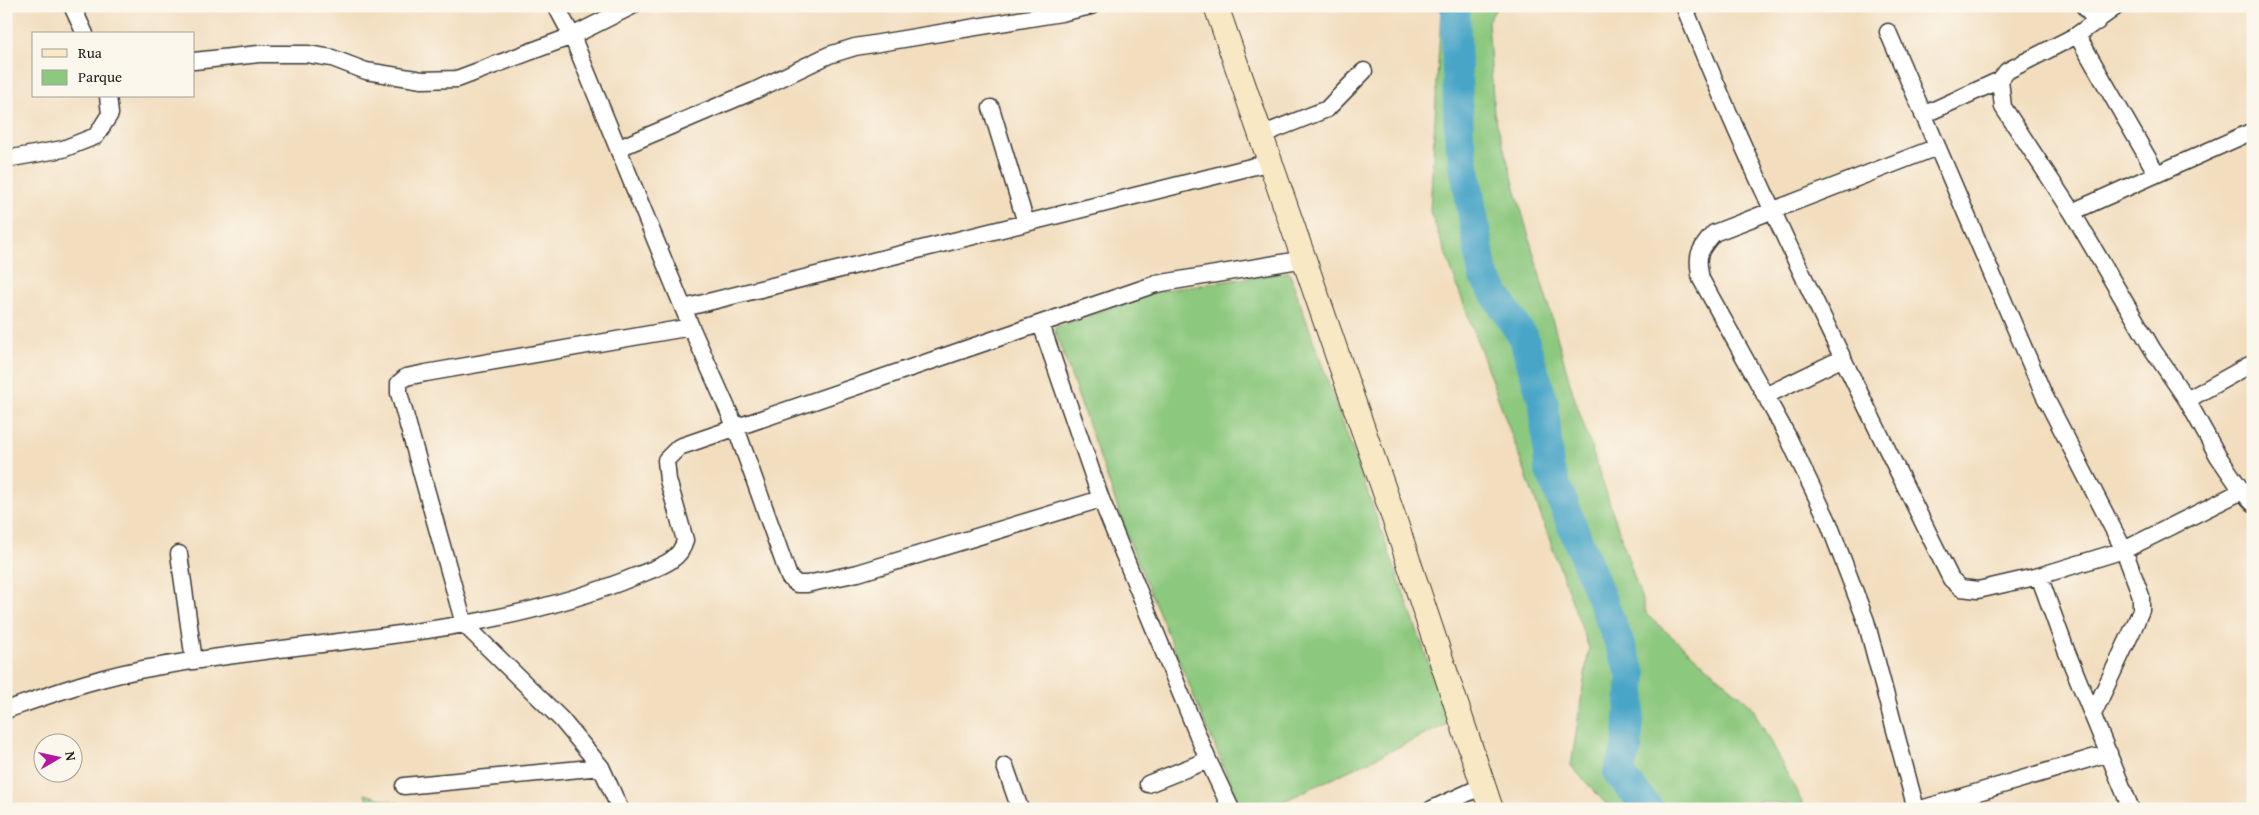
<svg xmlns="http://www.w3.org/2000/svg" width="2259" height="815" viewBox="0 0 2259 815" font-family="'Gentium Book Plus',serif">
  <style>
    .green { fill: #8cc87e; stroke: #54724d }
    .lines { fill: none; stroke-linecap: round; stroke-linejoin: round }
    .river { stroke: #49a5c7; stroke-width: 30 }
    .street-casing { stroke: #3c3934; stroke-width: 19 }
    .secondary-casing { stroke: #3c3934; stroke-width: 26 }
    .street { stroke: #fff; stroke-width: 16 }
    .secondary { stroke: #f8e8c3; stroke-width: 24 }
  </style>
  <rect width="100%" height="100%" fill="#fbf7ec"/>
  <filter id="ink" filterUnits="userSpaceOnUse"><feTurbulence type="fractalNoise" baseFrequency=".02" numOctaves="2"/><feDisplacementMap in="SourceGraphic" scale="10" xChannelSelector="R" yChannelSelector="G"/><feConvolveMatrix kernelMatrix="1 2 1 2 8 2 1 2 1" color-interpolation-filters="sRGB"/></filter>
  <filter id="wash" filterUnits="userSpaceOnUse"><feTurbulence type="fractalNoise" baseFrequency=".0096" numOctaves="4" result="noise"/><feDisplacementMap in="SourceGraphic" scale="20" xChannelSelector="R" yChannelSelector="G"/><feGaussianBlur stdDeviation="1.12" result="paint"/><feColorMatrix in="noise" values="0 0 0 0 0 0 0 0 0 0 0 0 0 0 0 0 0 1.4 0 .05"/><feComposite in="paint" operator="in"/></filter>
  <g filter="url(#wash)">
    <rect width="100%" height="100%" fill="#f2ddbe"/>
    <!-- green -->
    <path class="green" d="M1441 6H1498L1488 21 1494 113 1573 393 1647 615 1751 705 1805 808 1763 801 1741 809H1611L1571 766 1589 648 1430 211Z
      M1289 272 1450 723 1267 809H1241L1132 548 1054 328 1158 291Z
      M365 794 419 809H369Z"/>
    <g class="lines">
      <!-- river -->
      <path class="river" d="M1455 6 1459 135 1483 275 1524 339 1544 404 1549 468 1632 675 1627 748 1618 773 1649 809"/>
    </g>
  </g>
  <g filter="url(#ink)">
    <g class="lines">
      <!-- street casing -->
      <g class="street-casing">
        <path id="street" d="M72 6 85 34
          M556 6 572 36 691 327 736 428 789 577 797 584H807L858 573 1101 499
          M1684 6C1760 196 1853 379 1943 563L1951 579 1961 588 1978 590 2039 576 2124 550 2242 491
          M2084 6 2097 22
          M2117 6 2077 35 2007 71 2000 80 2003 107 2072 212 2153 350 2187 400 2218 456 2242 491 2253 503
          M1888 32 2044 395 2124 550 2141 596V610L2134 627 2093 714
          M2077 35 2157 174
          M194 61 259 54H307L332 58 366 71 422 80 457 79 572 36 632 6
          M991 108 1026 223
          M1923 115 2000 80
          M1261 135 1327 109 1364 71
          M619 148 756 90 829 55 855 47 1061 13 1091 6
          M6 159 63 149 96 136 110 114 108 96
          M2072 212 2253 131
          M684 308 1271 162
          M1041 324 1101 499 1208 760 1231 809
          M1765 396 1843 358
          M2187 400 2253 363
          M179 554 194 661
          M2039 576 2066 650 2131 809
          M6 710C55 693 104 675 155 667 316 638 484 639 636 576 655 568 681 562 685 540L668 480 666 460 679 447 1156 284 1305 259
          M1005 766 1020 809
          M1148 784 1208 760
          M404 786 601 767
          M620 809 601 767 561 719 464 624 399 393V383L406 377 426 373 691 327
          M1432 809 1483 786
          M1916 809 1866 621 1828 521 1787 435 1701 279C1696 256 1698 251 1714 233L1937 147
          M1921 809 2109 753"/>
      </g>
      <!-- secondary casing -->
      <g class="secondary-casing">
        <path id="secondary" d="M1216 6 1397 527 1491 809"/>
      </g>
      <!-- street -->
      <use href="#street" class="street"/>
      <!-- secondary -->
      <use href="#secondary" class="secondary"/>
    </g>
  </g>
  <!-- margin -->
  <rect width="2259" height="815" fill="none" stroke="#fbf7ec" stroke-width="25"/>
  <!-- legend -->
  <rect x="32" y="32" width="162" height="65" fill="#fbf7ec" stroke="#a29f99"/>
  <rect x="42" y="49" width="25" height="8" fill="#f8e8c3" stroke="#a29f99"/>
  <text x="78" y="58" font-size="15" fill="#1c1c1c">Rua</text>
  <rect x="42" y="70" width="25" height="15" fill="#8cc87e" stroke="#a29f99"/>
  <text x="78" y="82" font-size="15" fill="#1c1c1c">Parque</text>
  <!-- north arrow -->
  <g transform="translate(58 758) rotate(81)"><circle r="24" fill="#fbf7ec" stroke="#a29f99"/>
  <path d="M0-4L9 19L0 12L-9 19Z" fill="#b5179e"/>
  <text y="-8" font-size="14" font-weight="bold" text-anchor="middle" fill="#1c1c1c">N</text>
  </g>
</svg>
